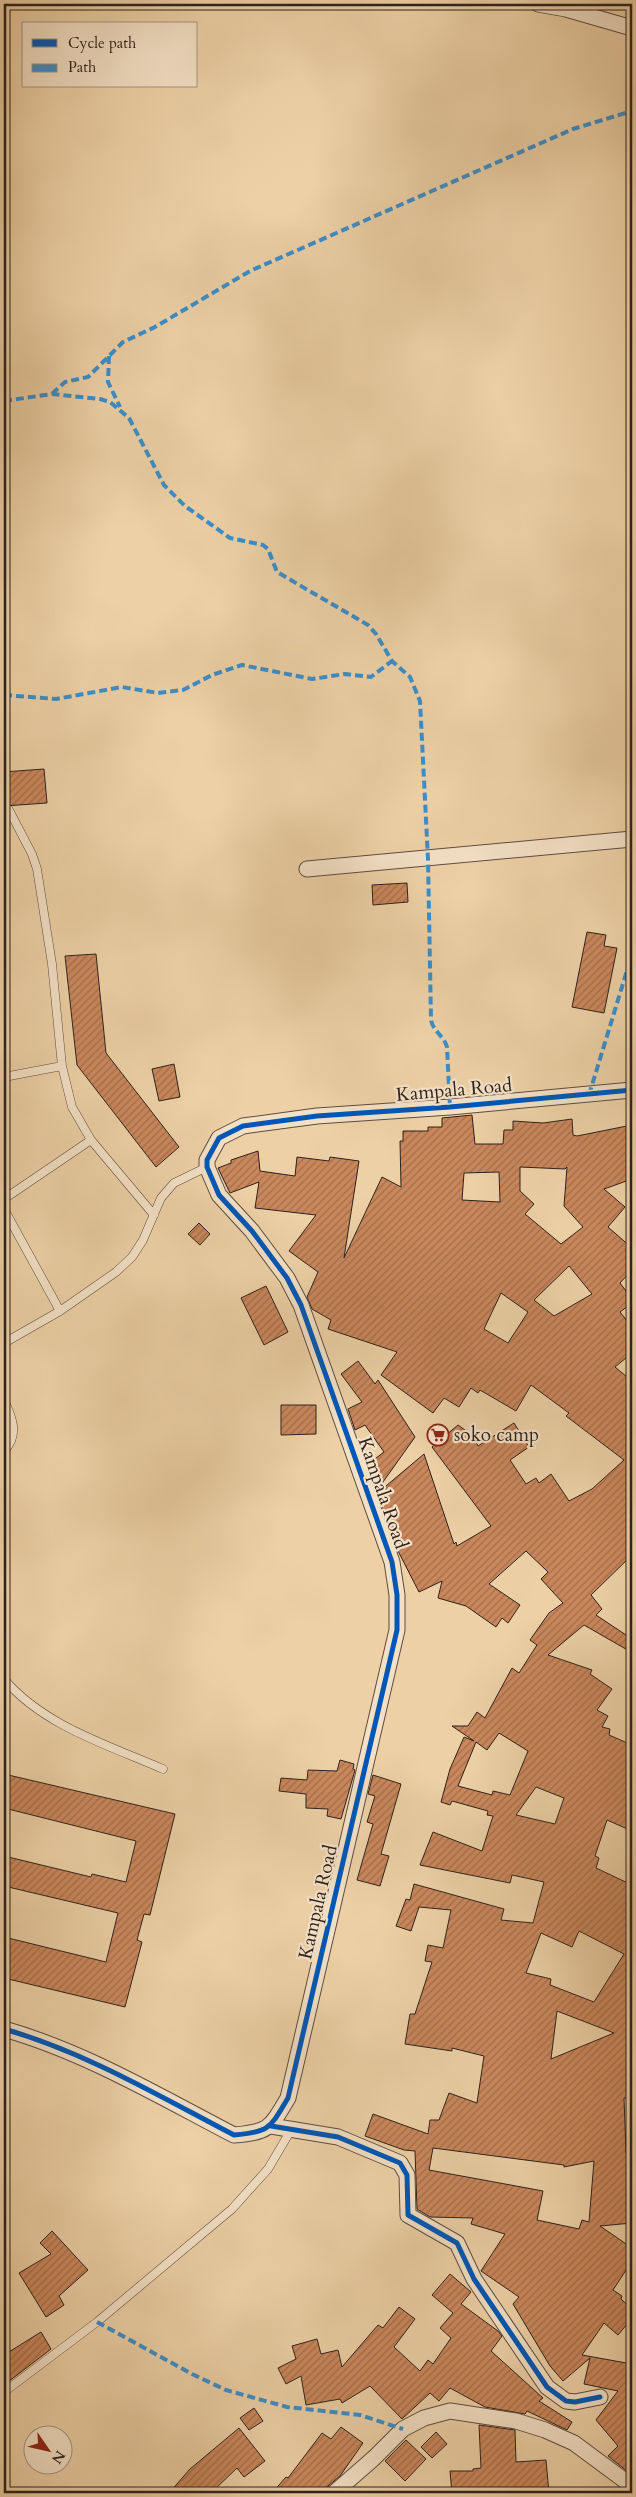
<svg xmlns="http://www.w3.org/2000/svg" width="636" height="2497" viewBox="0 0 636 2497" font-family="Cardo,serif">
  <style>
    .building { fill: url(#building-hatch); stroke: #2d211d; fill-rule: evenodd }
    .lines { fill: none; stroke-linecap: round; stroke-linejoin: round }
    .service-casing { stroke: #5d4d3f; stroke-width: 9 }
    .minor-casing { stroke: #5d4d3f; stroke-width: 17 }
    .service { stroke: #f3e0c5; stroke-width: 8 }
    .minor { stroke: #f3e0c5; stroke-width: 15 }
    .quiet { stroke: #3b8eca; stroke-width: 4; stroke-dasharray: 8 4; stroke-linecap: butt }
    .cycleway-casing { stroke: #f3e0c5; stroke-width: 8 }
    .cycleway { stroke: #0057b8; stroke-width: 5 }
    .labels { text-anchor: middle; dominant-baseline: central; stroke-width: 4.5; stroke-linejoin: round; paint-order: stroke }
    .street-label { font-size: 19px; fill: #2d211d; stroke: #f3e0c5 }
    .poi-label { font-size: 19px; fill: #2d211d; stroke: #f3e0c5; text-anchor: start }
  </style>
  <defs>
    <pattern id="building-hatch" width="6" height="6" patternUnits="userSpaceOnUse" patternTransform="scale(1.25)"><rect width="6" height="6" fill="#ca875c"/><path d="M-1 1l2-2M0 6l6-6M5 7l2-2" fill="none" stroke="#a46e4b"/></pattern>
  </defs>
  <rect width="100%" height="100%" fill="#edd0a6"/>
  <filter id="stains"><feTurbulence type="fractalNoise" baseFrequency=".004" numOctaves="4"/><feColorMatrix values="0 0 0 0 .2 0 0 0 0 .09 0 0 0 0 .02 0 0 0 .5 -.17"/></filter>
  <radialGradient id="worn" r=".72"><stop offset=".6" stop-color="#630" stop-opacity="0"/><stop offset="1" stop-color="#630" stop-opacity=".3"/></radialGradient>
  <!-- building -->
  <path class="building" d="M44 769 47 803 4 806V772Z
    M407 883 408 902 373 905 372 885Z
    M587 932 606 935 604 946 617 948 604 1013 572 1007Z
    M96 954 106 1053 179 1147 156 1167 77 1065 65 956Z
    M174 1064 180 1097 159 1101 152 1069Z
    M472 1115 475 1144H503L504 1130H513V1121L543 1123 572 1119 573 1135 577 1136 632 1125V1179L604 1189 625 1207 608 1227 632 1248V1270L620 1283 632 1299V1303L620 1312 632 1327V1353L615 1367 632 1381V1555L591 1595 602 1609 596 1615 632 1639V1650L631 1652 584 1625 548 1655 592 1670 590 1674 612 1689 597 1710 608 1716 602 1727 610 1729 609 1735 632 1745V1831L607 1820 595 1856 599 1858 596 1868 632 1885V2098H624L626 2153H632V2223L600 2226 632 2248V2261L613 2290 622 2296 621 2299 632 2309V2318L618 2335 604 2323 582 2355 632 2364V2475L608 2456 618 2446 596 2420 618 2391 584 2384 590 2358 563 2381 550 2366 513 2304 519 2297 481 2271 505 2234 471 2224 473 2218 430 2217 417 2209 415 2151 404 2150 365 2136 373 2114 428 2134 430 2120H439L449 2093 477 2103 484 2056 452 2048V2051L405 2044 410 2014H415L432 1962 425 1961 428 1945 443 1948 451 1910 419 1907 411 1931 396 1926 406 1899 410 1900 414 1884 504 1909 501 1920 533 1923 544 1882 512 1875 510 1883 420 1865 433 1832 482 1851 493 1816 487 1815 488 1811 452 1801 450 1805 441 1802 450 1769 464 1737 474 1741 452 1726H468L477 1712 485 1718 512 1668 519 1673 537 1645 530 1640 549 1613 563 1603 541 1579 548 1572 526 1551 489 1584 520 1605 508 1623 502 1618 496 1627 466 1606 438 1598 442 1581 419 1592 397 1549 378 1495 382 1493 380 1491 424 1454 454 1544 456 1542 457 1546 491 1526 432 1447 458 1425 472 1435 478 1446 514 1423 529 1447 510 1460 526 1484 536 1478 539 1483 551 1474 569 1501 592 1489 624 1460 566 1416 569 1413 531 1385 516 1411 480 1390 478 1393 471 1388 459 1407 444 1398 433 1413 381 1375 397 1352 328 1329 331 1320 312 1309 307 1297 318 1272 289 1251 316 1215 255 1208 259 1182 230 1193 218 1168 231 1163V1160L258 1151 260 1171 295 1176 297 1157 329 1161 330 1157 359 1161 344 1258 382 1177 401 1187 400 1141H403V1131H428V1127H442V1118ZM520 1167 565 1169 567 1167 564 1206 583 1227 561 1244 525 1214 534 1204 520 1191ZM499 1172 500 1202 462 1200 464 1173ZM569 1266 592 1294 554 1316 534 1300ZM501 1293 528 1312 508 1343 484 1329ZM499 1733 528 1751 510 1795 493 1791 492 1795 458 1786 476 1742 487 1750ZM536 1787 564 1798 555 1824 516 1815ZM579 1931 624 1954 594 2002 550 1985 551 1979 526 1973 541 1933 572 1947ZM557 2011 614 2033 551 2059ZM433 2148 564 2165V2167L594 2161 589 2222 582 2220 579 2229 537 2220 543 2191 429 2170Z
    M199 1223 210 1234 200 1245 188 1234Z
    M266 1286 288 1332 264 1345 241 1298Z
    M358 1361 375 1384 378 1380 415 1437 378 1489 367 1465 384 1452 365 1425 355 1430 348 1409 362 1402 341 1374Z
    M281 1405H316V1434L281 1435Z
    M340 1760 354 1764 353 1769 355 1770 341 1819 327 1816 328 1809 306 1808V1794L279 1791 281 1778 307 1780 308 1770 337 1771Z
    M4 1774 175 1814 150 1915 144 1914 137 1940 142 1942 125 2007 4 1978V1937L106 1962 118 1913 4 1886V1856L91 1877 92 1874 126 1882 136 1841 4 1808Z
    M373 1775 401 1784 381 1854 389 1856 380 1886 357 1880 373 1824 367 1822 375 1796 368 1794Z
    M52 2231 88 2270 59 2296 64 2305 46 2317 19 2273 51 2254 40 2243Z
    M450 2274 471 2292 461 2304 498 2331 502 2336 491 2351 543 2398 539 2401 572 2422 567 2430 527 2411 525 2414 485 2407 450 2388 439 2401 430 2393 402 2419 370 2386 342 2403 340 2399 306 2405 301 2376 286 2384 278 2368 296 2359 292 2346 317 2339 321 2354 338 2350 342 2367 378 2325 383 2328 399 2307 415 2319 394 2347 420 2371 428 2360 433 2364 451 2338 440 2328 453 2313 432 2295Z
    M41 2332 51 2349 4 2385V2355Z
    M254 2408 263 2421 249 2430 240 2418Z
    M479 2425 515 2430 516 2462 546 2460 549 2493H452L450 2471H473V2469L481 2468Z
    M341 2427 363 2443 340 2476 328 2486 325 2493H272L286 2477 288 2478 322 2433 331 2439Z
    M239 2428 265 2461 244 2477 237 2468 211 2493H169L190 2469Z
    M436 2432 447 2444 432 2458 421 2447Z
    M406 2440 426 2459 405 2481 385 2461Z"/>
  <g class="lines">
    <!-- service casing -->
    <g class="service-casing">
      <path id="service" d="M9 810 32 854 37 869 52 964 62 1066 72 1107 91 1140 154 1215
        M4 1077 62 1066
        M4 1199 91 1140
        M4 1209 60 1311
        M4 1343 60 1311 116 1272 132 1257 143 1240 161 1198 174 1183 207 1167
        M4 1400C12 1417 20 1435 4 1451
        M4 1679C44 1726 108 1745 163 1769
        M4 2392 97 2322 232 2209 268 2169 291 2130"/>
    </g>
    <!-- minor casing -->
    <g class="minor-casing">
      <path id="minor" d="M538 4 566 9 632 28
        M307 869 632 839
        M4 2029C85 2052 159 2096 234 2135 270 2132 270 2128 288 2098L397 1630V1595L392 1562 301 1305 287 1278 252 1231 219 1195 207 1167V1160L219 1138 243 1126 317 1116 450 1107 632 1090
        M271 2126 338 2137 400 2163 407 2175 408 2215 457 2243 474 2279 547 2387 566 2401 575 2402 600 2397
        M334 2493 374 2458 403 2429 424 2418 450 2411 516 2421 545 2430 574 2443 632 2486"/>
    </g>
    <!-- service -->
    <use href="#service" class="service"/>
    <!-- minor -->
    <use href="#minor" class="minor"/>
    <!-- quiet -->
    <path class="quiet" d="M109 356 108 382 120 407
      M52 394 65 382 88 377 123 342 155 327 250 271 573 129 632 111
      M4 401 52 394 100 399 110 402 129 418 164 485 185 506 230 538 263 545 268 549 277 572 368 625 376 634 392 661 410 677 420 701 428 859 431 1020C433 1031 444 1036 447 1047L450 1107
      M4 695 56 699 122 687 158 693 183 690 212 675 242 665 312 679 345 674 371 677 392 661
      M589 1095 632 954
      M97 2322 192 2374 226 2390 287 2407 360 2415 403 2429"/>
    <!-- cycleway casing -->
    <g class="cycleway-casing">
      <path id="cycleway" d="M4 2029C85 2052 159 2096 234 2135 270 2132 270 2128 288 2098L397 1630V1595L392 1562 301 1305 287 1278 252 1231 219 1195 207 1167V1160L219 1138 243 1126 317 1116 450 1107 632 1090
        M271 2126 338 2137 400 2163 407 2175 408 2215 457 2243 474 2279 547 2387 566 2401 575 2402 600 2397"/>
    </g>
    <!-- cycleway -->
    <use href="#cycleway" class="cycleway"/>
  </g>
  <!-- icons -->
  <defs>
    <g id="supermarket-ring" transform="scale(1.125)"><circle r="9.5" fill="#f3e0c5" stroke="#8f2418" stroke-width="1.5"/><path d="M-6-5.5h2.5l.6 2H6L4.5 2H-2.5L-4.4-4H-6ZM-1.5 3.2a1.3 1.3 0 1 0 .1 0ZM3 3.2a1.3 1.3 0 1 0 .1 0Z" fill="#8f2418"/></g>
  </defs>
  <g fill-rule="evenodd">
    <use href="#supermarket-ring" x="438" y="1435"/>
  </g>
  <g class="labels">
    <!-- street labels -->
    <g class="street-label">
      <text transform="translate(454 1090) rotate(-5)">Kampala Road</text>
      <text transform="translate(383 1493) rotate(71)">Kampala Road</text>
      <text transform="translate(318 1902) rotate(-77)">Kampala Road</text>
    </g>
    <!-- poi labels -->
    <g class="poi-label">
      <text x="454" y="1435">soko camp</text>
    </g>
  </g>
  <!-- margin -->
  <rect width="636" height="2497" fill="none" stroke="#edd0a6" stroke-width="20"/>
  <rect x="5" y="5" width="626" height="2487" fill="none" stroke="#2d211d" stroke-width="2.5"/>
  <rect x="10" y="10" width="616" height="2477" fill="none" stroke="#2d211d"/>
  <!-- legend -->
  <rect x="22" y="22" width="175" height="65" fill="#f3e0c5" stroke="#a49482"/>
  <rect x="32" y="39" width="25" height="8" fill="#0057b8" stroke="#a49482"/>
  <text x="68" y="48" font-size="15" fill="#2d211d">Cycle path</text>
  <rect x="32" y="64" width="25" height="8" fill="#3b8eca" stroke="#a49482"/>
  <text x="68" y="72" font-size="15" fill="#2d211d">Path</text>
  <!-- north arrow -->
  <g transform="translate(48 2450) rotate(124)"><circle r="24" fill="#f3e0c5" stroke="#a49482"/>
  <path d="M0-4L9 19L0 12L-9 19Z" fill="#8f2418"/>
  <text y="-8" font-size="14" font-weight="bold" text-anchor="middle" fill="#2d211d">N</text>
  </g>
  <rect width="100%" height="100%" filter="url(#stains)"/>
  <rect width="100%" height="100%" fill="url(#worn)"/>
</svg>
